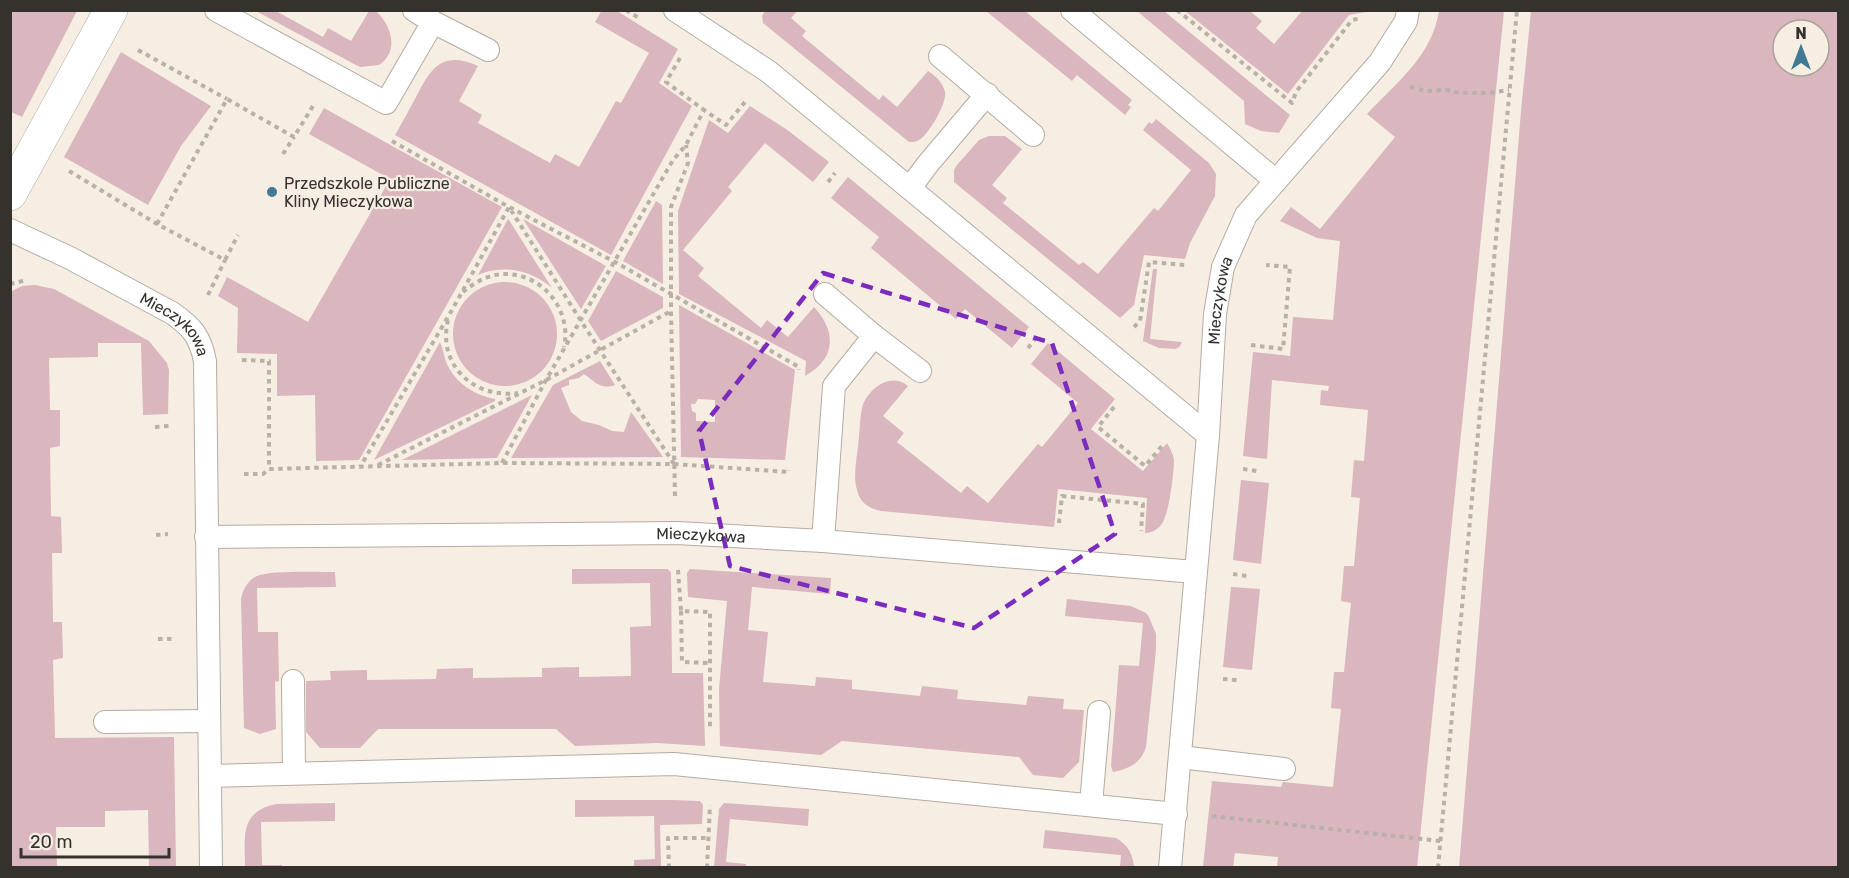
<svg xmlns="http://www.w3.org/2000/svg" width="1849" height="878" viewBox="0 0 1849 878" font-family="Rubik,sans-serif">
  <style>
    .green { fill: #dab6be; fill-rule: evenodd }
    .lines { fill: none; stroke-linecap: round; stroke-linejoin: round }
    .service-casing { stroke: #b4aba2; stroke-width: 24 }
    .minor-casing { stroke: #b4aba2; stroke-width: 34 }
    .path { stroke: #b8b1a9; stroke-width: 4; stroke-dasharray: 4.5 4.5; stroke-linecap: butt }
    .service { stroke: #fff; stroke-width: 22 }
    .minor { stroke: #fff; stroke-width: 33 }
    .marked { fill: none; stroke: #7b2cbf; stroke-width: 4.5; stroke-dasharray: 12 8; stroke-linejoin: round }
    .poi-dot { fill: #407a93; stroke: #f6ede3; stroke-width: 2 }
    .labels { text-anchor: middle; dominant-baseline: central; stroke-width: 4.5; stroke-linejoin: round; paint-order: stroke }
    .poi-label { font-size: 16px; fill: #35322e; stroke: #f6ede3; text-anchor: start }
    .street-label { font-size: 16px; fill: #35322e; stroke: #f6ede3 }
  </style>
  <rect width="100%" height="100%" fill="#f6ede3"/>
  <!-- green -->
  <path class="green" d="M602 10 617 11 678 49 659 83 692 106 611 255 395 135C402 123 409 110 416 97 431 68 442 50 478 66L459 101 482 115 478 123 550 163 555 154 579 167 616 101 621 103 649 53 595 22Z
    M10 11H77L22 117 11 112Z
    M256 11H276L323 37 328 28 351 41 369 11H376C391 25 400 51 379 65L360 67 354 64Z
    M765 11H797L791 18 806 31 802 36 879 100 883 95 897 107 928 71C936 76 943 83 945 92 947 104 928 135 919 140 915 142 914 142 909 142L763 23 762 16Z
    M986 11H1025L1132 100 1128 105 1131 107 1125 115 1077 75 1072 81Z
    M1137 11H1164L1290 115 1279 133 1261 131 1245 124 1244 101Z
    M1185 11H1250L1262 21 1256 28 1274 44 1302 11H1371L1349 15 1288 94Z
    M1439 11H1504L1417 867H1277L1278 857 1235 853 1233 867H1203L1212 781 1281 787 1283 782 1333 787 1341 709 1331 708 1334 672H1344L1351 603 1341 601 1344 566H1354L1360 498 1351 497 1354 460 1364 461 1368 410 1320 405 1321 390 1328 391 1329 386 1272 380 1267 459 1243 456 1253 352 1290 356 1293 317 1333 320 1340 241 1317 238 1280 221 1291 207 1320 229 1395 137 1367 114C1397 82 1432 56 1439 11Z
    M1531 11H1838V867H1459L1521 111ZM1783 30H1819V66H1783Z
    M121 52 211 106 181 146 148 205 64 157Z
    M750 106 786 129 829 162 813 182 765 143 728 187 732 191 683 250 704 268 698 276 761 328 767 320 788 337 814 307C837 332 836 359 805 376L806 361 679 294 678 211 709 120 728 133Z
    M324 108 502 207 359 460 316 461 315 395 277 396V354L237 353 238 308 218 296 227 277 308 322 390 179 309 134Z
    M1156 119 1209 163 1216 174 1215 196 1190 243 1185 259 1144 255 1134 305 1120 318 954 182V170L957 165 979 140 989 136H1005L1022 149 992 185 1007 198 1003 203 1079 265 1083 262 1098 274 1154 208 1158 211 1191 170 1143 130 1149 122 1152 124Z
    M848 177 1029 327 1012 348 965 309 956 319 871 248 879 237 831 198Z
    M656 201 662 205 663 284 623 261Z
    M508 219 509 220 552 288C531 270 503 264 478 275Z
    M523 219 606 266 581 309Z
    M1153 269H1157L1150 339 1182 342 1180 346 1176 349 1159 348 1143 341Z
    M616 271 663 297V308L601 341 588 321Z
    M453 334a52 52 0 1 1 104 0a52 52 0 1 1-104 0Z
    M35 285 54 289 149 341 167 363 169 370 168 414 143 415 141 343H98V357L49 358 50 410H60V446L50 448 51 516 61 517 62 553H52L53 622H62L63 658 53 660 55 738 174 737 176 867H149L148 810 105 811V827H56L57 867H11L10 292 22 286Z
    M679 305 795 370 785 460 681 457ZM698 399 715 400V422L696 421V413L692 411 691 404H695Z
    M440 342C443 349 444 357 447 364 456 384 475 395 495 399V401L374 460Z
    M1048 343 1115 399 1091 429 1143 471 1167 443C1170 448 1173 454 1174 460 1174 473 1169 516 1161 525 1157 530 1151 533 1145 533L1147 498 1058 489 1054 527 881 511C872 509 863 505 859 496 857 490 855 484 855 478 855 464 858 450 859 436 860 427 860 417 862 408 867 389 891 371 908 386L883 416 904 433 897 442 961 493 967 486 988 503 1038 444 1042 447 1078 403 1031 364Z
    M600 361 615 385C601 390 595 382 584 374L579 378 569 380V385L561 388 571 412 582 421 599 425 612 431 624 432 631 412 663 457 511 458 553 385Z
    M532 395 497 458 402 460Z
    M1241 480 1269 483 1261 564 1233 560Z
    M572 569H668L671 573 672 673H703L705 746 657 743 575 746 556 729H378L360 748H320L306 732V681L331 680 330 671 367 670V680L436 679 437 669 473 668V678L542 677V668L579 667V677L631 676 630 627 651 626 650 583 572 584Z
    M690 569 831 578 830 594 752 587 748 630 768 632 763 682 815 686 816 677 852 680V689L920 696 922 686 958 690 957 699 1026 705 1028 696 1064 699 1063 709 1084 710 1079 762 1063 778 1033 775 1019 757 842 741 821 755 720 746 719 689 727 601 688 597 687 573Z
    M335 572 336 587 257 588 258 632H278L279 681 275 682 276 729 260 734 244 728 241 599C243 589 248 580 257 576 272 570 317 572 335 572Z
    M1231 587 1260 589 1252 670 1223 667Z
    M1067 599 1131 606 1146 613 1149 617 1156 634V650L1146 747C1141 763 1129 769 1113 772L1111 766 1119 665 1139 666 1143 623 1065 616Z
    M575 800H671L700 801 703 805 702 824 660 825 661 867H634V860L655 859 654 816 575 817Z
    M335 803V821L261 822 262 865H282V867H245C245 837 239 812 276 804Z
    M724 803 809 809 808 826 730 819 726 862 746 864V867H714L719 809Z
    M1045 830 1116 838C1128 845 1133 854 1134 867H1120L1121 855 1043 848Z"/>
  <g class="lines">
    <!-- service casing -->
    <g class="service-casing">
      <g id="service">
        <path d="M216 10 386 103 433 22 414 10"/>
        <path d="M675 10 769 72 1208 435"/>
        <path d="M1072 10 1276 181"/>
        <path d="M433 22 488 50"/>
        <path d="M940 56 1033 135"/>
        <path d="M910 188 927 165 987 94"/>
        <path id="s1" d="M10 230 70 258 172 313C192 327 200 336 205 361L211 868"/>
        <path d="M825 294 874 336 920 371"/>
        <path id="s2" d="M206 537 677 533 823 541 1195 572"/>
        <path d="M823 541 834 386 874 336"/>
        <path d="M293 681 294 773"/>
        <path d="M105 722 209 721"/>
        <path d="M1180 757 1284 769"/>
        <path d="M210 776 674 764 1176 814"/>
        <path d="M1091 804 1099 712"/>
        <path id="s3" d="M1170 868 1208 435 1215 314 1223 267 1246 215 1380 62 1406 21 1408 10"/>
      </g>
    </g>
    <!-- minor casing -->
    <g class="minor-casing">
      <path id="minor" d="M10 194 111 10"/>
    </g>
    <!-- path -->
    <path class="path" d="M626 10 639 18
      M1177 10 1292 103 1296 92 1352 20 1362 18
      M138 50 227 99
      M680 58 666 82 704 110
      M1410 87 1426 91 1448 90 1460 93H1488L1509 90
      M392 141 509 207 615 262 799 367V370
      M283 154 294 137
      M69 171 157 224 225 260 238 235
      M828 182 835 173
      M157 224 227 99 294 137 313 106
      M10 284 27 280
      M463 292C475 282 489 274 505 274 543 274 572 310 564 347
      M208 295 225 260
      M448 320C437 365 474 399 518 393
      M1134 327 1140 321 1149 262 1185 265
      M1251 345 1283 349 1290 267 1266 265
      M1028 348 1035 339
      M242 360 269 361V469
      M1114 407 1098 427 1145 466 1162 446
      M155 427 169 426
      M502 463 546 380 673 160 686 145 704 110 726 125 745 102
      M674 464 789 472V470
      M378 465 546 380 671 311
      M1243 469 1257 471
      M244 474H263L269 469 502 463 674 464 581 321 509 207 452 310 360 467
      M675 496 671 311V207L688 163 686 145
      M1059 523 1062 496 1143 504 1141 531
      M156 535 168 534
      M678 570 681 611 710 612V729
      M1233 574 1247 576
      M681 611 682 662 709 663
      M158 639H172
      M1223 679 1237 680
      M1212 816 1441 841
      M669 868 668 838H708
      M707 868 710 805
      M1438 868 1517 10"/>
    <!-- service -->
    <use href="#service" class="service"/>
    <!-- minor -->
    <use href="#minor" class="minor"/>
  </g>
  <!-- marked area -->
  <path class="marked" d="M823 273 1052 343 1115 534 974 628 730 566 699 431Z"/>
  <!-- markers -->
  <circle class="poi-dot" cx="272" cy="192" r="6"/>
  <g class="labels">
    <!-- poi labels -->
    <g class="poi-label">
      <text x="284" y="183">Przedszkole Publiczne<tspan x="284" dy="18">Kliny Mieczykowa</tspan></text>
    </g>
    <!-- street labels -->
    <g class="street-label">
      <text stroke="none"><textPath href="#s3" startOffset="570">Mieczykowa</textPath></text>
      <text stroke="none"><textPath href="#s1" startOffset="192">Mieczykowa</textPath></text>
      <text stroke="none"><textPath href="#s2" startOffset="495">Mieczykowa</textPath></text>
    </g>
  </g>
  <!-- border -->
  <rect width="1849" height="878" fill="none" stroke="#35322e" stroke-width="24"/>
  <!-- north arrow -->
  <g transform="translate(1801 48)"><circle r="28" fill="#f6ede3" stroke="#a9a29b" stroke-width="1.5"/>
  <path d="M0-4.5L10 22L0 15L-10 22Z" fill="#407a93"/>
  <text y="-9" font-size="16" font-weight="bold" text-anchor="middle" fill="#35322e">N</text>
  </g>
  <!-- scale -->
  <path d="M21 848v9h148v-9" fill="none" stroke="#35322e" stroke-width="3"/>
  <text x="30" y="848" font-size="18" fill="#35322e" stroke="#f6ede3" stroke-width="4.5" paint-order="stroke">20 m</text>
</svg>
